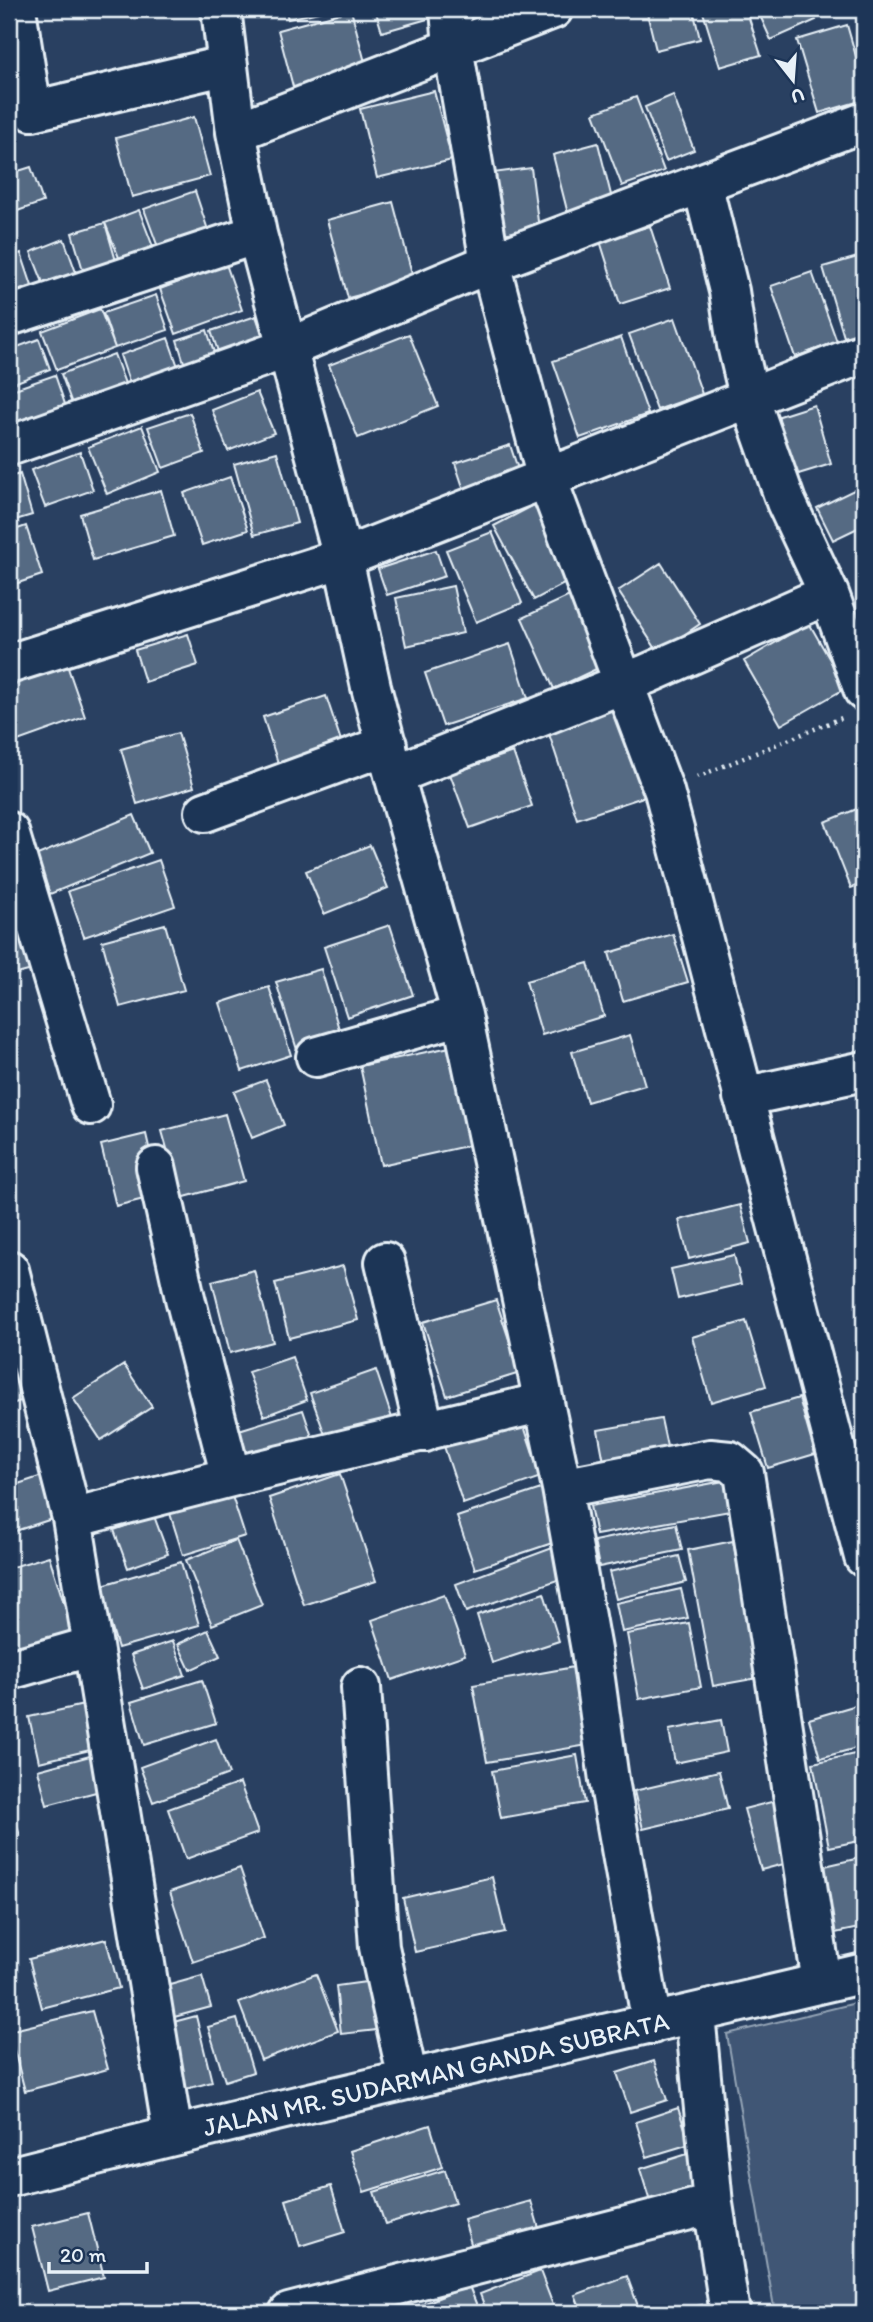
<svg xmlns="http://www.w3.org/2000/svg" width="873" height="2322" viewBox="0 0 873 2322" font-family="Itim,sans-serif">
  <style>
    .green { fill: #415774; stroke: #94a4b6; stroke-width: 2 }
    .building { fill: #556a83; stroke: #e8f1f8; stroke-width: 2 }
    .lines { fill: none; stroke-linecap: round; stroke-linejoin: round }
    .minor-casing { stroke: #e8f1f8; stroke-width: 44 }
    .path { stroke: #e8f1f8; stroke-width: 4.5; stroke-dasharray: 2 5; stroke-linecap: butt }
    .minor { stroke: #1d3557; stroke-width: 38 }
    .labels { text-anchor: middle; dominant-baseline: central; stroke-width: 5; stroke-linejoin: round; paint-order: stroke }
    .street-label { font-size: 26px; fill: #e8f1f8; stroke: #1d3557 }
  </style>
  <rect width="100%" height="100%" fill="#294061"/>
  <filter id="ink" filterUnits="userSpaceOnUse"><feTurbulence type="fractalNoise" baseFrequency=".0143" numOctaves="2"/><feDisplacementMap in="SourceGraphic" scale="14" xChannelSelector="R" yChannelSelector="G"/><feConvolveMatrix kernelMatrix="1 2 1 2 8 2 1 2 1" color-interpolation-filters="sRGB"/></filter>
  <g filter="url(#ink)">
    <!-- green -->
    <path class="green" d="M864 2001V2313H775L727 2034Z"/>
    <!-- building -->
    <path class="building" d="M285 9H332L288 19Z
      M375 9H443L445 14 382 32Z
      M646 9H693L700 39 656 50Z
      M702 9H746L761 55 720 67Z
      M757 9H811L816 20 771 40Z
      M351 10 369 77 296 98 278 30Z
      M847 25 864 84V100L819 113 797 40Z
      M434 91 452 160 377 178 360 109Z
      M673 95 694 150 666 161 645 107Z
      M636 97 664 171 622 186 594 113Z
      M194 117 210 176 132 197 116 138Z
      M598 143 613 203 568 214 553 155Z
      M31 167 43 202 9 214V174Z
      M531 168 539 229 493 235 485 174Z
      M195 191 209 233 159 250 144 209Z
      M393 202 414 281 348 298 327 220Z
      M139 210 155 252 122 265 105 223Z
      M105 223 116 261 83 270 72 233Z
      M650 226 670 288 620 304 600 241Z
      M64 239 78 278 46 290 31 252Z
      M21 253 32 286 9 294V257Z
      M861 256 864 266V331L844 337 823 267Z
      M226 264 242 310 176 334 160 289Z
      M812 272 837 342 795 357 771 286Z
      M156 295 168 330 115 348 103 313Z
      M100 309 115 348 57 370 42 331Z
      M256 316 267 348 222 363 211 331Z
      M675 318 702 394 657 410 629 334Z
      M207 330 218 365 188 375 177 340Z
      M409 334 438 406 358 438 329 365Z
      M621 337 648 414 580 438 553 361Z
      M168 338 182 378 134 396 120 355Z
      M39 339 50 369 9 385V350Z
      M114 354 127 389 74 409 61 374Z
      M55 375 67 410 18 427 9 399V391Z
      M257 392 274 433 228 451 212 410Z
      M814 405 831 464 782 479 764 421Z
      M190 413 204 453 163 468 148 427Z
      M142 426 160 472 107 494 88 447Z
      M510 445 521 478 466 496 455 463Z
      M80 452 93 490 45 507 31 470Z
      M277 452 297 523 254 535 234 464Z
      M20 474 32 515 9 522V477Z
      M230 477 248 530 202 545 184 493Z
      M864 485V525L833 540 817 508Z
      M161 490 174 536 93 560 80 514Z
      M538 503 577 577 534 600 494 526Z
      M26 526 42 575 9 586V532Z
      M492 532 522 603 476 622 446 550Z
      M436 550 445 576 387 595 378 569Z
      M661 563 700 624 658 652 618 591Z
      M453 586 463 633 406 646 396 598Z
      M578 592 611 662 554 689 522 618Z
      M809 623 846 688 781 725 744 661Z
      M188 634 198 665 145 682 135 650Z
      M510 644 528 698 443 726 425 673Z
      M66 662 85 717 15 742 9 724V681Z
      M326 696 341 741 278 763 263 717Z
      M626 706 655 793 577 819 548 731Z
      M178 733 194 787 137 804 121 749Z
      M513 752 532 806 470 828 450 774Z
      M864 806V883L851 888 825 822Z
      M134 815 150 853 50 894 35 856Z
      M370 845 388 888 324 914 306 871Z
      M159 860 175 906 84 937 68 891Z
      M165 924 184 990 120 1007 102 941Z
      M390 925 413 995 347 1017 324 947Z
      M29 926 40 968 9 976V931Z
      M673 934 688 982 623 1001 609 953Z
      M588 963 604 1016 542 1035 526 981Z
      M321 969 342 1039 298 1053 276 982Z
      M269 987 291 1055 242 1071 220 1003Z
      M630 1035 645 1085 587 1102 572 1052Z
      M450 1047 471 1145 381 1165 360 1066Z
      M266 1080 284 1125 252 1138 234 1092Z
      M225 1114 244 1181 181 1198 162 1131Z
      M146 1134 160 1195 116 1206 101 1145Z
      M740 1205 750 1243 689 1259 679 1220Z
      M734 1255 741 1284 678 1299 671 1269Z
      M343 1266 358 1320 289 1338 275 1283Z
      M254 1270 273 1342 230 1353 212 1281Z
      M496 1300 520 1373 447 1396 423 1322Z
      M746 1321 766 1386 711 1402 692 1337Z
      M292 1357 307 1400 264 1416 248 1372Z
      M23 1364 35 1396 9 1405V1369Z
      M124 1365 152 1407 101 1440 73 1398Z
      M376 1370 393 1421 328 1443 310 1393Z
      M799 1398 815 1454 768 1468 751 1412Z
      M303 1410 316 1449 252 1469 239 1430Z
      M519 1411 541 1477 463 1504 441 1437Z
      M661 1419 668 1451 604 1462 598 1430Z
      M340 1474 376 1581 304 1605 269 1498Z
      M45 1475 58 1517 9 1533V1487Z
      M724 1481 730 1511 596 1535 590 1506Z
      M229 1487 245 1536 183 1555 168 1507Z
      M547 1487 564 1539 475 1569 457 1517Z
      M154 1516 168 1554 128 1568 114 1530Z
      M676 1524 682 1550 599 1567 594 1541Z
      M236 1540 262 1605 212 1625 186 1560Z
      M733 1541 758 1678 713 1686 688 1550Z
      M555 1547 566 1577 466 1612 456 1584Z
      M49 1556 74 1635 9 1655V1568Z
      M679 1556 686 1582 616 1599 609 1572Z
      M181 1562 199 1625 118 1648 99 1586Z
      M681 1589 688 1618 622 1632 616 1603Z
      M544 1593 559 1641 492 1663 477 1615Z
      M444 1595 465 1655 392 1680 372 1620Z
      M689 1623 701 1687 639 1699 627 1634Z
      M208 1630 220 1656 190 1670 178 1644Z
      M173 1641 185 1675 143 1689 131 1655Z
      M574 1667 588 1745 487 1762 473 1685Z
      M202 1680 216 1723 144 1745 131 1702Z
      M93 1703 103 1747 39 1762 29 1717Z
      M860 1704 864 1717V1746L820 1758 809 1719Z
      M721 1720 727 1752 675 1763 669 1730Z
      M216 1739 229 1774 153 1802 140 1767Z
      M864 1752V1840L829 1847 813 1763Z
      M101 1753 111 1788 47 1805 38 1770Z
      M577 1755 585 1803 501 1818 492 1771Z
      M719 1771 728 1809 643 1829 634 1791Z
      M240 1783 258 1833 186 1859 168 1809Z
      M779 1800 795 1861 761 1870 744 1809Z
      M10 1802 20 1836 9 1839V1803Z
      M864 1857V1927L830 1934 816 1868Z
      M240 1868 264 1938 193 1962 170 1892Z
      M492 1877 505 1932 415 1952 403 1898Z
      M106 1939 119 1988 42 2008 29 1959Z
      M316 1974 338 2031 261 2060 239 2003Z
      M202 1976 211 2007 167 2019 159 1988Z
      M381 1980 386 2029 341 2034 336 1986Z
      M92 2011 108 2069 25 2091 9 2031Z
      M196 2016 212 2082 182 2090 166 2024Z
      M237 2019 253 2072 225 2081 208 2027Z
      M654 2061 667 2100 630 2112 617 2073Z
      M678 2108 690 2144 647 2157 636 2122Z
      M430 2125 443 2167 364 2192 350 2151Z
      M700 2150 711 2186 651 2205 640 2169Z
      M445 2170 455 2203 385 2224 374 2192Z
      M331 2186 345 2232 300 2246 286 2200Z
      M531 2201 541 2235 474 2254 464 2220Z
      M88 2213 104 2277 48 2291 32 2227Z
      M540 2271 556 2313H487L480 2294Z
      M627 2276 638 2306 618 2313H582L575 2295Z
      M469 2286 480 2313H408L407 2310Z
      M702 2305 704 2313H662Z"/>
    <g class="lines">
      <!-- minor casing -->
      <g class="minor-casing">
        <path id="minor" d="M16 9 32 111 228 65
          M221 9 236 132 257 234 343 558 371 687 394 775 462 1015 562 1488 591 1650 609 1780 652 2024
          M450 9 453 47 490 263 547 479 664 791 864 1557
          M236 132 553 9
          M702 183 729 291 737 345 750 400 786 502 829 594 864 691
          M9 316 257 234
          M9 446 288 348 490 263 864 122
          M9 664 343 558 864 353
          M394 775 647 674 829 594
          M205 812 387 745
          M9 832 91 1105
          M316 1057 462 1015
          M743 1097 864 1071
          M156 1167 185 1298 231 1477
          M385 1262 425 1432
          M9 1270 72 1518 173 2135
          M562 1488 710 1459 730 1461 744 1473 822 1983
          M72 1518 231 1477 544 1402
          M9 1670 93 1646
          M361 1687 379 1947 408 2080
          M695 2014 713 2204 730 2313
          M9 2177C293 2104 579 2041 864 1973
          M289 2313 713 2204"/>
      </g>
      <!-- path -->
      <path class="path" d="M697 777 844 717"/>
      <!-- minor -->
      <use href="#minor" class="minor"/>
    </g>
  </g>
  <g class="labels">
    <!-- street labels -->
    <g class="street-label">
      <text transform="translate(436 2074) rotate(-13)">JALAN MR. SUDARMAN GANDA SUBRATA</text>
    </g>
  </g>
  <!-- margin -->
  <rect width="873" height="2322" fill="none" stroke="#1d3557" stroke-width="35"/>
  <rect x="18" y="18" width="838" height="2287" fill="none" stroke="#e8f1f8" stroke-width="2.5" filter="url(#ink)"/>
  <!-- north arrow -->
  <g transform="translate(793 80) rotate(163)" stroke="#1d3557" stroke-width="5" paint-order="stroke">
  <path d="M0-5L12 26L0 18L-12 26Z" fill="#e8f1f8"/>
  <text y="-10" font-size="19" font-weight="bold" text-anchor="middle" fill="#e8f1f8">U</text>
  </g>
  <!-- scale -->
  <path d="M49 2262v10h98v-10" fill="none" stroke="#e8f1f8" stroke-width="3.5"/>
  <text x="60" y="2262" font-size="21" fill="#e8f1f8" stroke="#1d3557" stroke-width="5" paint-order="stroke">20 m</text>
</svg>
